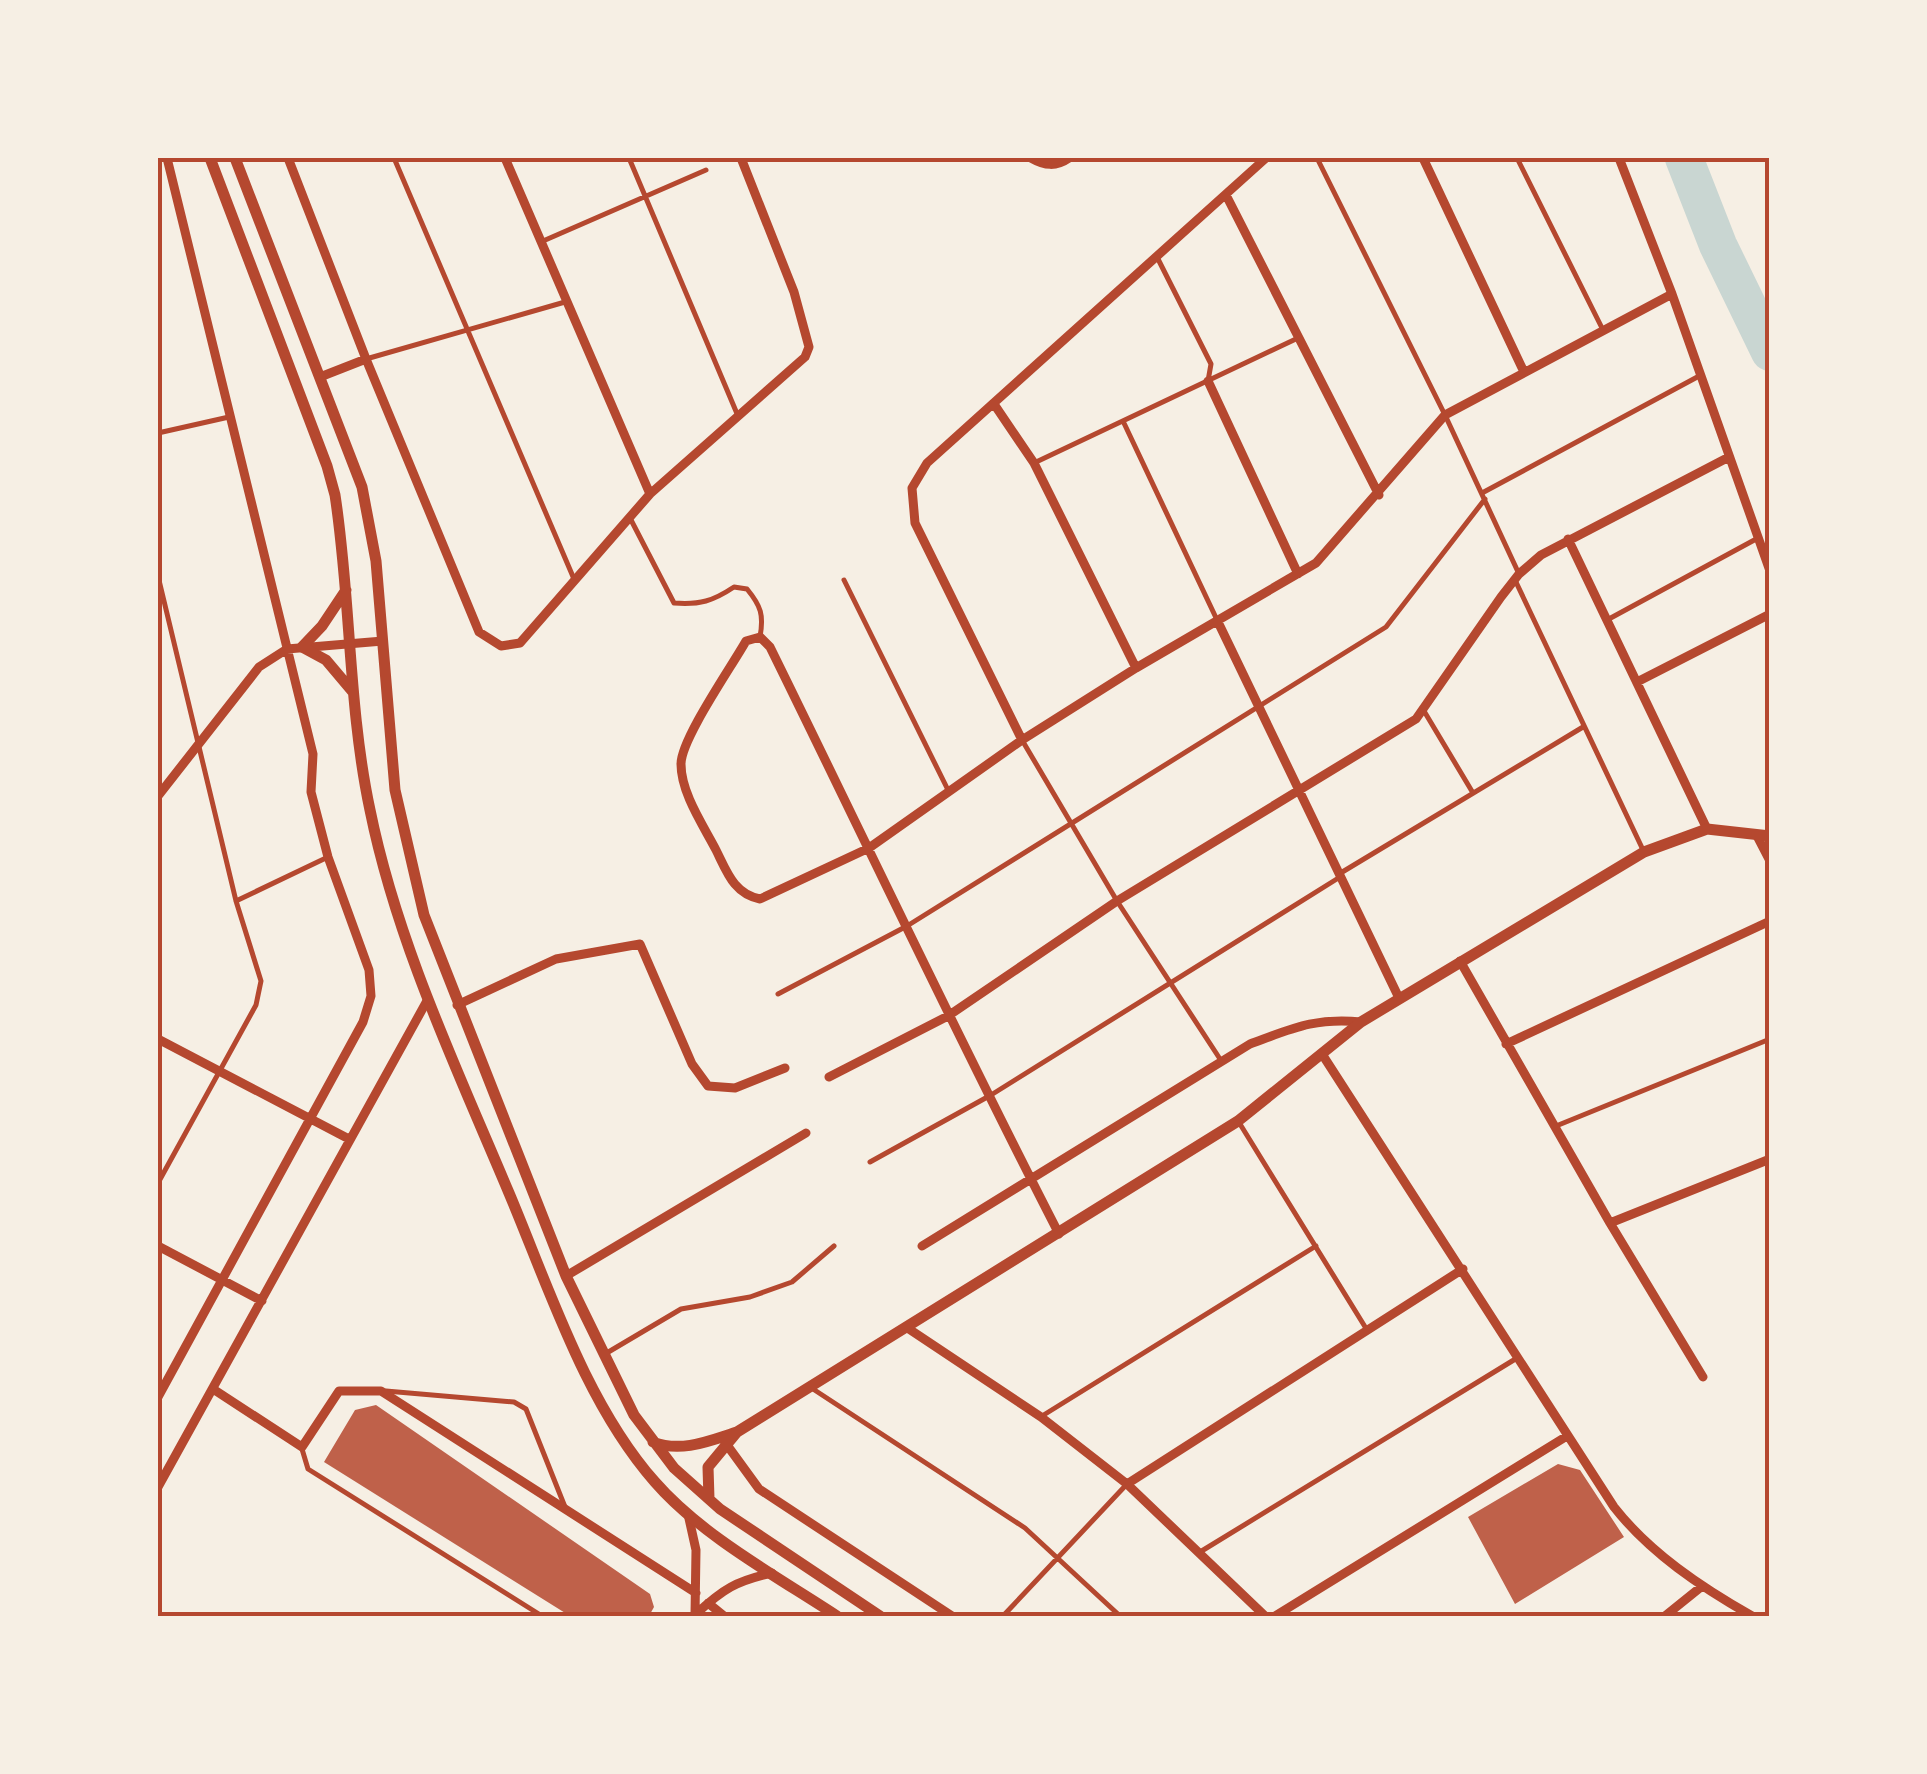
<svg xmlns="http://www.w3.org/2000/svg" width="1927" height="1774" viewBox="0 0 1927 1774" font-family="'Fira Sans Condensed',sans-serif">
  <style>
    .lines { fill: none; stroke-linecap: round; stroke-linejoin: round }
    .river { stroke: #c9d6d2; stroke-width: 38 }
    .building { fill: #bf614a }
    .service { stroke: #b5482f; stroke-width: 5 }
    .minor { stroke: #b5482f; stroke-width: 9 }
    .tertiary { stroke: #b5482f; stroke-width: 11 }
    .neatline { fill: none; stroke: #b5482f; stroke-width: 4 }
  </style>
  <rect width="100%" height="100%" fill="#f6efe4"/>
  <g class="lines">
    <!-- river -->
    <path class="river" d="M1684 158 1718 245 1770 352"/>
  </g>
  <!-- building -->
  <path class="building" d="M376 1405 650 1594 654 1607 649 1616H570L324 1462 355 1410Z
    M1558 1464 1580 1470 1624 1537 1515 1604 1468 1517Z"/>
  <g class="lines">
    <!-- service -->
    <path class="service" d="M394 158 574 579
      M629 158 738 416
      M1317 158 1445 415 1519 574
      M1517 158 1603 330
      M543 241 706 170
      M1157 257 1211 364 1208 381
      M366 359 565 302
      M1123 421 1218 622
      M158 433 229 417
      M1034 463 1298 338
      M1482 493 1701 375
      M630 518 674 603C700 605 713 601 734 587L747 589C761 606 764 615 760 637
      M158 576 236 901 261 981 256 1005 158 1183
      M844 580 949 792
      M1515 580 1644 852
      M1607 620 1758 538
      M1424 711 1473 793
      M1022 740 1117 901 1220 1059
      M1339 874 1583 727
      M236 901 328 857
      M778 994 907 926 1386 627 1485 499
      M1240 1124 1367 1330
      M1556 1126 1770 1039
      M870 1162 991 1095 1340 877
      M605 1354 681 1309 750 1297 792 1282 834 1246
      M813 1389 1025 1528 1120 1616
      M386 1391 514 1402 526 1409 565 1507
      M1042 1416 1316 1246
      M302 1449 308 1469 542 1616
      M1200 1552 1517 1358
      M1003 1616 1127 1484"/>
    <!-- minor -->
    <path class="minor" d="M288 158 366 359 479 632 501 646 520 643 650 494 805 357 809 347 794 292 741 158
      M505 158 650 494
      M1031 158C1045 166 1056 167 1069 158
      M1423 158 1524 372
      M1619 158 1672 294 1770 571
      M1226 195 1379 495
      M320 377 366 359
      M1208 381 1298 574
      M994 404 1034 463 1136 668
      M1568 539 1707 829
      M1218 622 1399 998
      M1637 682 1770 614
      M1022 740 915 523 912 488 927 463 1266 158
      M158 796 259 667 287 649 383 641
      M1757 836 1770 861
      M1460 961 1610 1223 1703 1377
      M457 1005 556 959 640 944 692 1064 708 1086 735 1088 785 1068
      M158 1039 349 1139
      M1506 1044 1770 921
      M1322 1054 1614 1507C1650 1553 1701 1587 1752 1616
      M829 1077 948 1016 1117 901 1416 719 1501 597 1519 574 1541 555 1729 457
      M1610 1223 1770 1159
      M1059 1234C959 1040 866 842 770 647L760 637 746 641C732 666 681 739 681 764 681 793 703 825 716 850 727 872 734 894 760 899L869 848 1022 740 1136 668 1316 563 1445 415 1672 294
      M158 1246 262 1301
      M922 1246 1250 1044C1291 1029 1316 1017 1361 1022
      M566 1276 806 1133
      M906 1327 1041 1417 1127 1484 1265 1616
      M213 1389 302 1447 339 1391H381L696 1593
      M158 1397 363 1022 371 996 369 970 328 857 311 792 313 754 167 158
      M727 1445 759 1489 952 1616
      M1127 1484 1463 1269
      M158 1487 428 999
      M688 1514 696 1550 695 1615
      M708 1603 724 1616
      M696 1614C723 1589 736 1581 772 1573
      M1275 1616 1567 1436
      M1665 1616 1701 1587"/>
    <!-- tertiary -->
    <path class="tertiary" d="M210 158 327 466 335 495C351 599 348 707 370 810 397 943 457 1069 509 1193 549 1288 586 1404 655 1482 702 1536 778 1577 837 1616
      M235 158 362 487 376 561 395 790 424 915 566 1276 634 1415 674 1468 720 1509 880 1616
      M346 590 322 626 302 647 326 660 353 692
      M653 1442C681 1453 709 1441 737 1432L1238 1121 1361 1022 1644 852 1707 829 1770 836
      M709 1499 708 1467 737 1432"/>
  </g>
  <!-- border -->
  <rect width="1927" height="1774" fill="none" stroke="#f6efe4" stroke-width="320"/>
  <rect x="160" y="160" width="1607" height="1454" class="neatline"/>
</svg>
